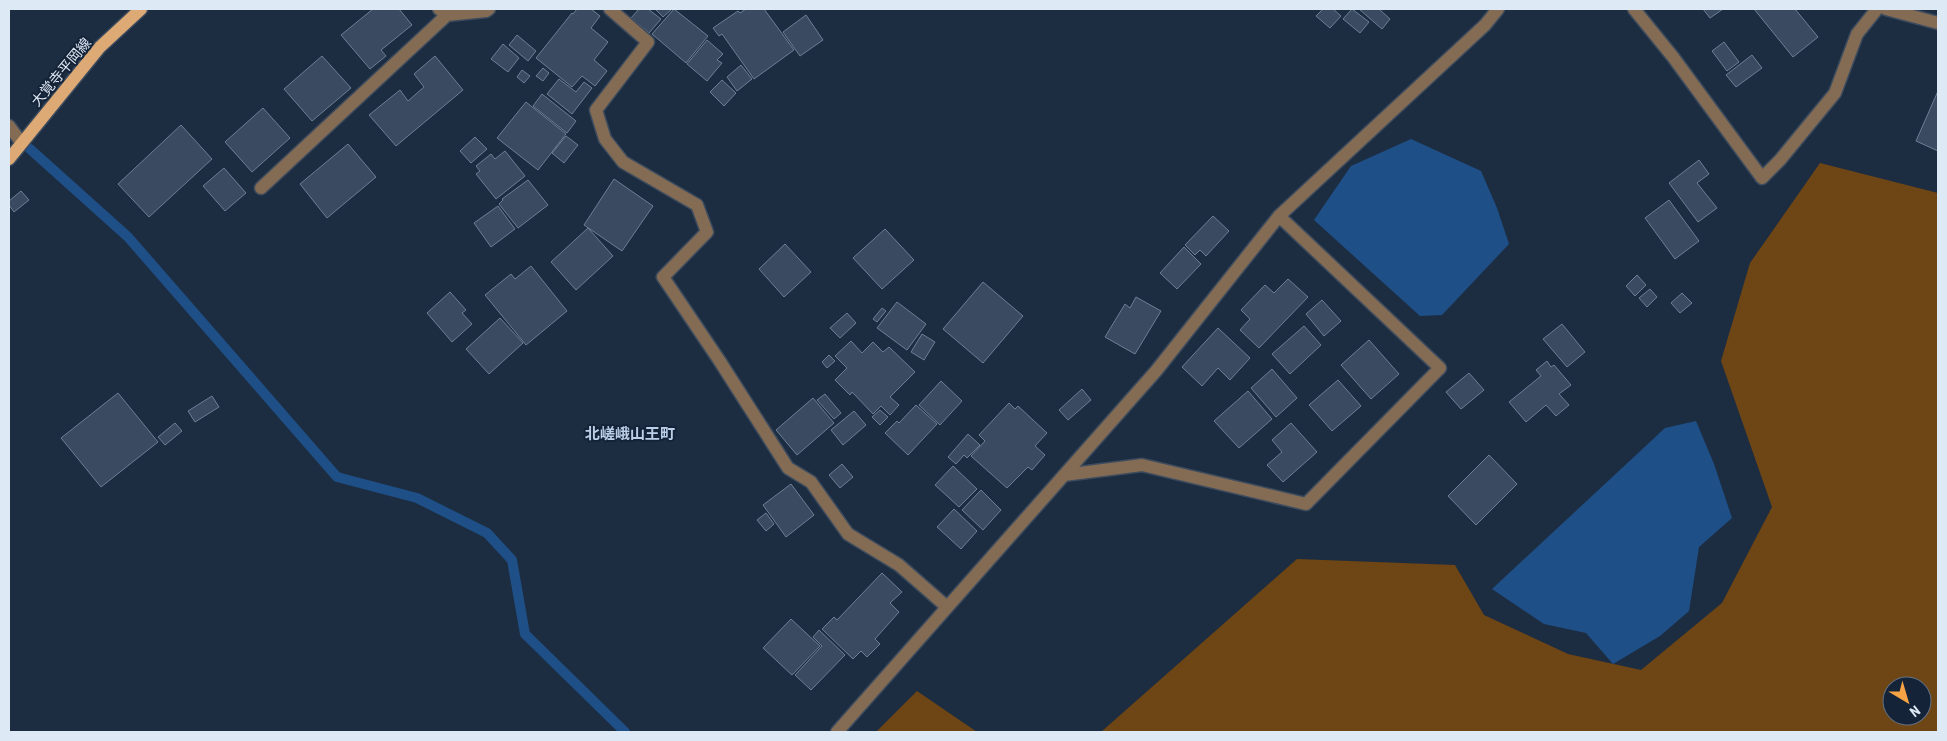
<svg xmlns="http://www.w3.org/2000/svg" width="1947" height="741" viewBox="0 0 1947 741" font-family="'Roboto Condensed','Noto Sans JP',sans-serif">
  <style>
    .green { fill: #6e4514; fill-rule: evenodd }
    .water { fill: #1f4f87 }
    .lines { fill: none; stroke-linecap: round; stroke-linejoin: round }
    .stream { stroke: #1f4f87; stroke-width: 10 }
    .building { fill: #3a4b61; stroke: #6c7f97 }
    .minor-casing { stroke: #3c4b5e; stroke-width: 15 }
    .major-casing { stroke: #3c4b5e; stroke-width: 15 }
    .minor { stroke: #846b53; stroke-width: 12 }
    .major { stroke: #ddaa75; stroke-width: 12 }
    .labels { text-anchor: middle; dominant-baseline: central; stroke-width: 4; stroke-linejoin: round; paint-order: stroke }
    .street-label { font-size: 14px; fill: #dee9f6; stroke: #142337 }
    .neighbourhood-label { font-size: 15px; font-weight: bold; fill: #bbcfe9; stroke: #142337 }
  </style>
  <rect width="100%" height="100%" fill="#1d2d41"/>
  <!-- green -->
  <path class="green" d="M1820 163 1938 193V732H1101L1297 559 1455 565 1484 615 1568 654 1641 670 1722 603 1772 507 1721 361 1750 263ZM1892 686H1922V716H1892Z
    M917 691 977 732H876Z"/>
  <!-- water -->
  <path class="water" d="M1411 139 1481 171 1497 208 1509 244 1442 315 1420 316 1314 220 1351 166Z
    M1696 421 1714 464 1732 518 1699 547 1689 611 1660 636 1613 664 1586 633 1544 624 1492 589 1665 428Z"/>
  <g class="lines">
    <!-- stream -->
    <path class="stream" d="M30 149 128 237 337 477 417 498 487 533 512 560 525 634 625 732"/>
  </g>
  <!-- building -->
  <path class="building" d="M373 9H399L412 25 381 50 386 56 370 69 341 35Z
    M577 9H591L600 16 591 28 608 42 594 60 607 71 595 86 582 76 572 87 536 58 572 13 573 14Z
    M639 9H648L661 19 649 33 631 18Z
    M655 9H672L663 17Z
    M674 9 708 36 686 63 652 34Z
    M746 9H764L794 50 754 79 722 34 719 36 713 28 738 11 740 13Z
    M1323 9H1333L1341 16 1330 28 1316 16Z
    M1352 9 1369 22 1360 33 1343 19Z
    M1359 9H1379L1390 19 1382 29Z
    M1703 9H1723L1710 18Z
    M1754 9H1795L1818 37 1793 57Z
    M806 15 823 40 800 56 783 32Z
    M517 35 536 51 528 61 509 45Z
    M707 40 723 54 717 60 722 63 707 81 687 64Z
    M1724 42 1739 62 1727 71 1712 51Z
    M503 44 519 58 508 72 491 59Z
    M1752 55 1762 68 1736 87 1726 75Z
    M322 56 351 88 312 121 284 89Z
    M435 56 463 90 396 146 369 115 400 90 408 101 424 87 414 74Z
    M741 65 752 79 737 91 727 77Z
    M543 68 549 73 543 81 536 76Z
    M522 70 530 76 524 83 517 77Z
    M559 79 576 92 584 82 592 88 572 114 547 94Z
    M722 80 736 93 724 106 710 92Z
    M1938 91V151L1916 141Z
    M542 94 576 121 567 133 533 106Z
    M526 102 566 134 538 170 497 138Z
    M263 108 290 138 252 172 225 142Z
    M181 125 212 159 149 217 118 184Z
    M566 136 578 145 564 163 552 153Z
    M475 137 487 149 471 163 460 151Z
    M348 144 376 177 327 218 300 184Z
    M505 151 525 176 496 199 476 174 480 171 476 166 491 154 495 159Z
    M1699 160 1709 174 1697 183 1717 208 1698 222 1669 183Z
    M224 168 246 193 225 211 203 186Z
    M614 179 653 206 622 251 584 225Z
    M528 180 548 205 518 228 499 204 503 200 502 199Z
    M21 191 29 200 14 212 9 205V201Z
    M1669 200 1699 241 1675 259 1645 218Z
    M498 206 515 229 491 247 474 223Z
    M1213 216 1229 231 1206 256 1200 250 1195 255 1185 245Z
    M588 228 613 256 576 290 551 262Z
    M885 229 914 260 882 289 853 258Z
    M785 244 811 272 784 297 759 269Z
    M1184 247 1201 264 1177 289 1160 273Z
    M531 266 567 311 526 345 485 295 511 274 515 279Z
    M1637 275 1646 285 1635 296 1626 286Z
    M1288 279 1308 297 1259 348 1240 330 1250 319 1241 310 1265 285 1274 293Z
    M983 282 1023 316 983 363 943 329Z
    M1650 289 1657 297 1647 307 1639 298Z
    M450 292 466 310 462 313 472 324 452 342 427 313Z
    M1682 293 1692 303 1680 313 1671 303Z
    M1136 297 1161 311 1135 354 1105 337 1125 304 1130 308Z
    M1322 300 1341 321 1324 336 1306 314Z
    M897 302 926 324 907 350 877 328Z
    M882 308 886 311 877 322 873 319Z
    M847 313 856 323 840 338 830 328Z
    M500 318 523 343 489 374 466 349Z
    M1562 324 1585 352 1567 367 1543 339Z
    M1304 326 1321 345 1290 374 1272 354Z
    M1218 328 1250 358 1230 380 1218 368 1202 386 1182 367Z
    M922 334 935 342 924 360 911 352Z
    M1369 340 1399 374 1371 399 1341 365Z
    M851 341 862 353 873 342 883 352 889 347 915 372 890 397 899 405 890 415 881 406 873 414 852 392 850 395 835 380 847 368 835 356Z
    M829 355 835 361 827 368 822 362Z
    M1547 361 1551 367 1554 365 1571 385 1559 394 1569 405 1556 416 1546 405 1526 422 1509 402 1541 376 1536 370Z
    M1272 369 1297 398 1276 417 1251 388Z
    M1469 373 1484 390 1461 409 1446 392Z
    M1338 380 1361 406 1332 431 1309 405Z
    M941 381 962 401 940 425 919 405Z
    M1082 389 1091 400 1068 420 1059 410Z
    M1248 391 1272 419 1239 448 1214 421Z
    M118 393 158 442 101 487 61 438Z
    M825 394 841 413 834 419 817 400Z
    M212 396 219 407 195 422 188 411Z
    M813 398 834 423 797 455 776 430Z
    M1009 403 1015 409 1018 406 1047 433 1035 446 1045 455 1032 470 1028 467 1007 488 971 456 985 441 979 435Z
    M916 405 937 424 908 455 885 433 897 421 899 423Z
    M880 410 888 417 880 425 872 417Z
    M854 411 866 425 843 445 831 430Z
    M175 423 182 431 165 445 158 437Z
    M1291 423 1317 452 1283 482 1267 465 1282 452 1272 440Z
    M968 434 980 445 967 458 964 455 956 464 948 457Z
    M1489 455 1517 484 1476 525 1448 496Z
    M842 464 853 477 840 488 829 475Z
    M953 466 977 489 959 507 935 485Z
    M791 484 814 515 786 537 763 505Z
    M981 490 1001 510 983 530 962 510Z
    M954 509 977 531 961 549 937 527Z
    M766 513 774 524 766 531 757 520Z
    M882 573 902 592 890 603 899 612 875 639 880 644 867 657 861 651 853 659 822 629 834 617 837 620Z
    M791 619 820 646 792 675 763 648Z
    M819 630 845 655 811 690 795 675 822 646 813 637Z"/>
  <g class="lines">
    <!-- minor casing -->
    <g class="minor-casing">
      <path id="minor" d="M439 9 447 15 486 11 489 9
        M610 9 648 42 596 110 605 139 623 162 697 205 707 232 663 277 719 360 788 468 811 482 848 534 899 565 947 607
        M1634 9 1673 57 1762 178 1780 160 1835 93 1857 34 1877 9
        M1886 9 1938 23
        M9 126 21 142
        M261 188 447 15
        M1064 475 1142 465 1306 504 1440 368 1279 216
        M837 732 1156 371 1279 216 1485 25 1498 9"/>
    </g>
    <!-- major casing -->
    <g class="major-casing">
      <path id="major" d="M9 159 100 47 141 9"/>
    </g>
    <!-- minor -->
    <use href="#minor" class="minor"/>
    <!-- major -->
    <use href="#major" class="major"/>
  </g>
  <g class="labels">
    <!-- street labels -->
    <g class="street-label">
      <text transform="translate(61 72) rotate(-50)">大覚寺平岡線</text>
    </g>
    <!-- neighbourhood labels -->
    <g class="neighbourhood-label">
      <text x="630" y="434">北嵯峨山王町</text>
    </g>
  </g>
  <!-- border -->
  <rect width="1947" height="741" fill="none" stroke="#dee9f6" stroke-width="20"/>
  <!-- north arrow -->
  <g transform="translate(1907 701) rotate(142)"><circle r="24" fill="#142337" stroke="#657283"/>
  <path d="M0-4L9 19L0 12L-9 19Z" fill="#f5a345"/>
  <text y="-8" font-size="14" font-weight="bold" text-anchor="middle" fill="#dee9f6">N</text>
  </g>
</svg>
